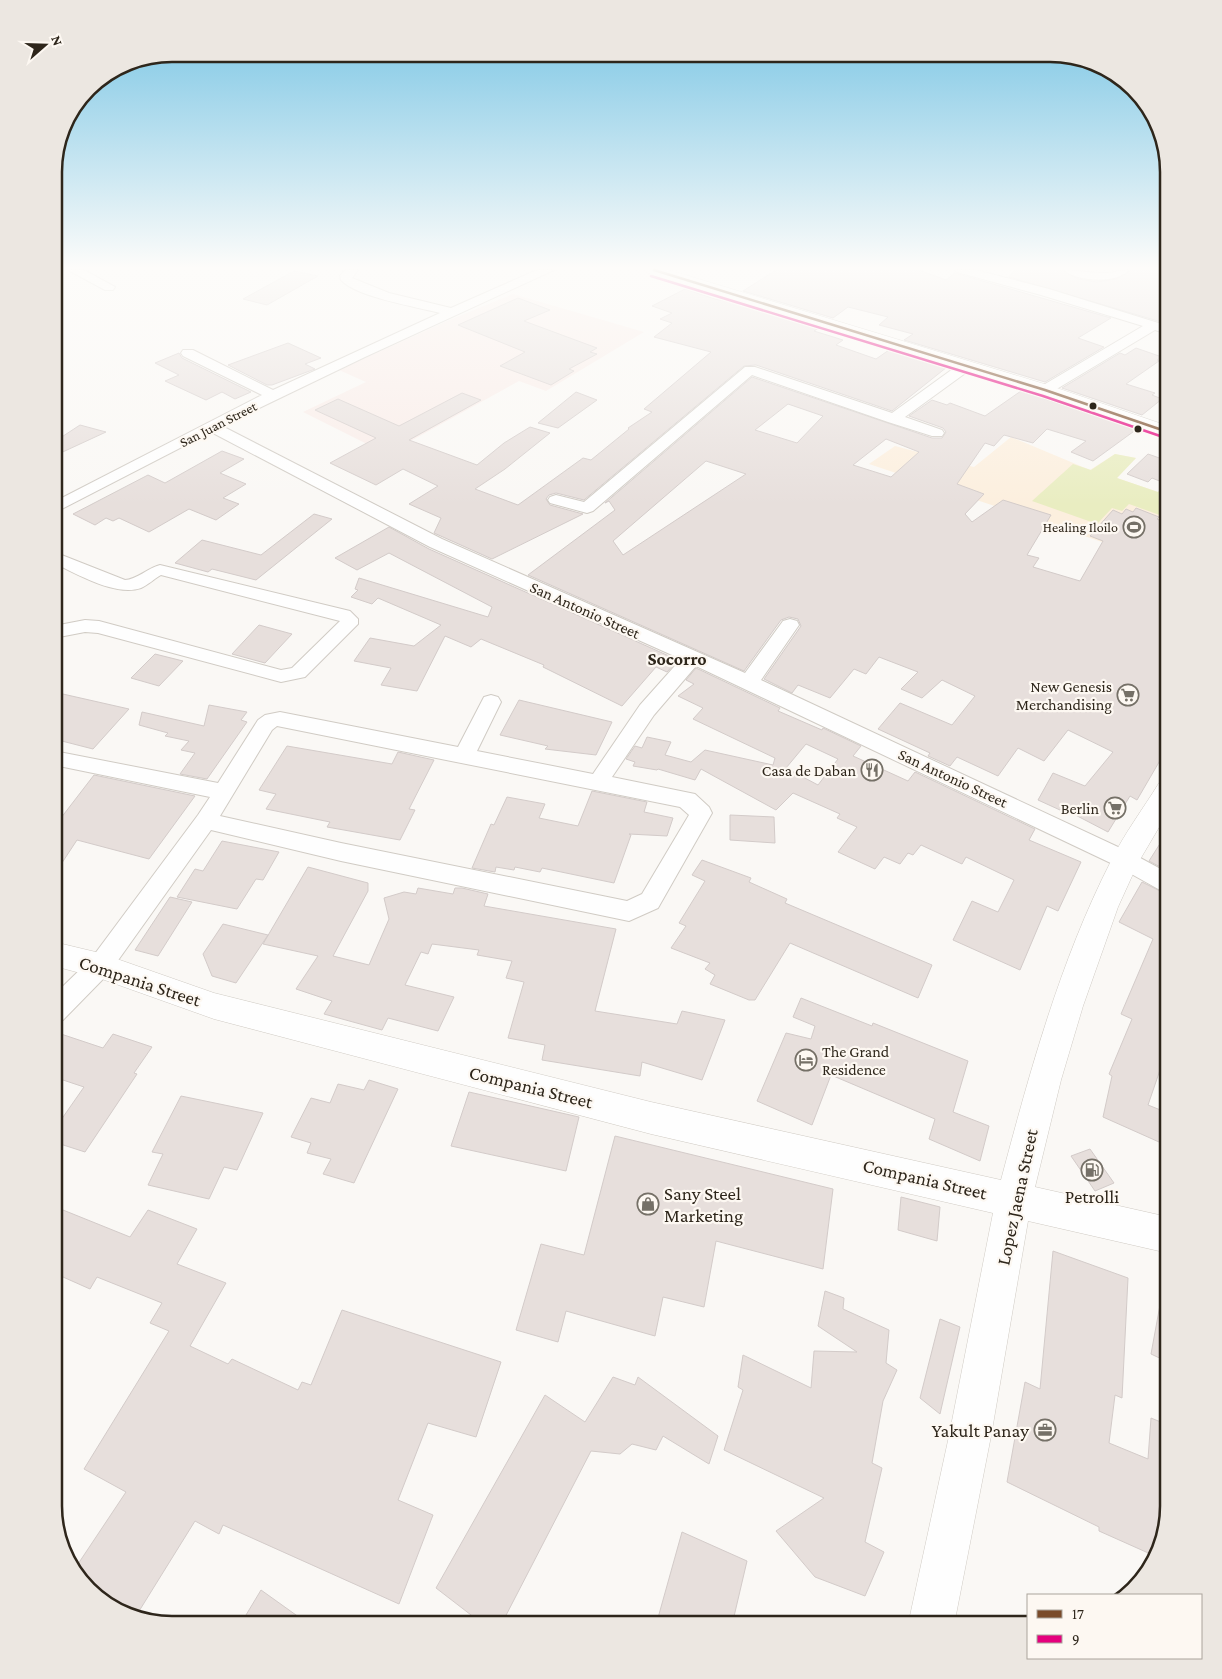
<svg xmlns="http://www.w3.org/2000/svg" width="1222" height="1679" viewBox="0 0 1222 1679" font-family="'Crimson Pro',serif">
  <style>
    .built { fill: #fcefde }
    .education { fill: #f9ece8 }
    .green { fill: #e9edc1 }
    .building { fill: #e7dfdc; stroke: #d3cbc9; fill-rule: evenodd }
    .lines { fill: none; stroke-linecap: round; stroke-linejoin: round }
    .street-casing { stroke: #d0cbc4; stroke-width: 2 }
    .secondary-casing { stroke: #d0cbc4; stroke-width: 1 }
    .primary-casing { stroke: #d0cbc4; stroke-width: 1 }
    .street { fill: #fefefe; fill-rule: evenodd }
    .secondary { fill: #fefefe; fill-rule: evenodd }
    .primary { fill: #fefefe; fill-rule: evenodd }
    .bus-1-casing { stroke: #fdf8f2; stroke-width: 5 }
    .bus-2-casing { stroke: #fdf8f2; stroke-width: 5 }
    .bus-1 { stroke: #7a4b2a; stroke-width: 2.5 }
    .bus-2 { stroke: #e5007d; stroke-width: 2.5 }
    .bus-dot { fill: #2e261b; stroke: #fdf8f2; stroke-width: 2 }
    .labels { text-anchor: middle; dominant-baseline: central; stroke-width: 4.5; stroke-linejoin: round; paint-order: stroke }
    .far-street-label { font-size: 14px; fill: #2e261b; stroke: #fdf8f2 }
    .far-poi-label { font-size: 14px; fill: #2e261b; stroke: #fdf8f2; text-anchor: end }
    .street-label { font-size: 16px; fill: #2e261b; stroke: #fdf8f2 }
    .poi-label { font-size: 16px; fill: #2e261b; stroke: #fdf8f2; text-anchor: end }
    .neighbourhood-label { font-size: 18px; font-weight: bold; fill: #2e261b; stroke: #fdf8f2 }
    .near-street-label { font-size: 19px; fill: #2e261b; stroke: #fdf8f2 }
    .near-poi-label { font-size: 19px; fill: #2e261b; stroke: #fdf8f2; text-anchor: start }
    .rim { fill: none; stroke: #2e261b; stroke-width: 2.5 }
  </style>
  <rect width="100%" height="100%" fill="#faf8f5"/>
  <!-- built -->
  <path class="built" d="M1011 437 1090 470 1115 454 1136 458 1117 478 1158 492 1168 481V564L869 464 895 446 974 467Z"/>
  <!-- education -->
  <path class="education" d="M513 294 644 332 546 391 519 381 387 454 303 412 366 382 339 370 447 321Z"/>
  <!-- green -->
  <path class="green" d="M1115 454 1136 458 1117 478 1158 492 1166 483 1168 484V518L1129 504 1122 511 1112 508 1097 524 1032 501 1073 464 1091 470Z"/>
  <!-- building -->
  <path class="building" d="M776 270H918L946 280 955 273 1111 318 1078 338 1104 347 1045 382 904 340 913 334 879 325 888 317 848 307 833 318 743 291Z
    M1015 270H1062L1078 279 1097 282 1116 279 1131 270H1168V324L1009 277Z
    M294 271 318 276 267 305 243 299Z
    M685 289 715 299 726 301 728 300 819 328 814 331 843 340 836 345 876 359 889 350 947 367 892 411 756 365 744 366 584 500 556 493 549 495 546 499 550 505 583 514 492 559 434 533 441 518 409 504 438 486 403 469 376 485 330 463 376 438 315 410 338 399 399 426 462 393 481 400 409 440 477 465 504 443 530 427 550 433 505 469 475 489 518 505 583 458 591 460 629 429 628 428 652 412 644 409 711 352 654 337 672 323 660 319 672 313 652 306Z
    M518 298 550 310 524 321 597 348 590 352 597 354 569 369 574 371 551 385 500 366 525 352 458 325Z
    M288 343 321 358 305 364 315 369 272 385H267L228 365Z
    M1136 348 1162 357 1157 360 1159 361 1126 384 1155 393 1152 395 1162 399 1142 415 1062 388 1120 353 1125 355Z
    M179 353 182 358 251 392 235 399 222 392 206 400 165 381 179 375 155 363Z
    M752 377 932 438H942L946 432 943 428 909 416 932 400 947 405 950 403 985 416 1021 391 1137 429 1093 461 1071 452 1086 441 1047 429 1033 443 1004 435 994 446 985 443 957 484 984 494 965 514 972 522 1003 500 1051 515 1027 555 1039 558 1033 567 1080 581 1103 541 1090 536 1113 510 1122 514 1126 509 1133 512 1136 508 1159 517 1157 519 1168 524V760L1162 757 1137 800 1130 796 1108 832 1062 808 1060 810 1038 800 1053 773 1085 786 1113 752 1068 730 1044 761 1018 748 998 776 957 757 950 766 928 756 930 753 878 729 900 703 952 725 975 696 942 680 922 698 901 689 918 672 879 657 866 674 854 669 830 698 798 685 792 693 764 679 801 626 798 619 789 617 781 620 744 671 528 575 615 510 609 501 605 503ZM788 404 823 416 797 443 755 430ZM886 439 919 452 891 477 853 465ZM706 461 746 474 623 555 613 541Z
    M576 392 597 400 558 428 538 423Z
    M80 425 106 432 54 456V442Z
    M222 451 244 459 220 473 246 484 223 498 239 504 216 520 189 509 149 532 119 518 113 521 106 518 95 525 73 514 148 475 165 483Z
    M1148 454 1168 461V475L1162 482 1152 478 1148 482 1127 474Z
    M314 514 332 519 256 580 212 569 208 572 175 563 202 540 261 555Z
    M389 527 429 549 678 660 667 672 656 667 622 706 543 667 544 665 481 639 471 647 445 636 417 691 381 685 391 668 354 661 370 638 414 646 441 625 378 598 372 604 351 597 358 590 355 589 359 578 488 617 492 607 389 553 357 570 335 558Z
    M259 625 292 634 265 663 232 654Z
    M155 654 183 661 159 686 131 678Z
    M696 668 780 708 778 711 822 730 823 728 861 746 853 756 908 781 915 772 1035 829 1029 840 1081 862 1058 911 1047 906 1020 970 953 940 972 901 998 912 1014 880 966 857 962 864 921 845 913 855 908 853 900 864 884 857 875 869 838 852 857 827 837 818 840 814 793 793 776 810 701 769 695 780 658 769 657 770 633 766 635 762 626 759 635 746 642 748 647 737 671 742 665 755 691 762 705 750 773 765 775 758 693 719 703 708 678 696 694 684 686 680ZM806 744 838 759 818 785 786 768Z
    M54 692 129 709 93 749 54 739Z
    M519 700 612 722 596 755 545 749 548 746 500 735Z
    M209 705 247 712 241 720 247 722 207 779 180 774 195 753 181 750 189 741 165 736 168 733 139 725 142 712 204 726Z
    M287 746 392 764 398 752 434 760 409 809 415 810 400 840 327 827 330 822 266 809 276 794 259 790Z
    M94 775 195 796 149 859 77 840 54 875V827Z
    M592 791 647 802 644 812 673 818 667 836 629 834 631 835 614 883 542 868 540 872 515 867 514 870 496 867 495 872 472 868 491 824 494 825 507 797 545 804 539 818 578 826Z
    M730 815 774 817 775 843 730 840Z
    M1168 831V871L1149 861Z
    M222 841 279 852 263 880 256 879 237 909 177 897 195 869 203 871Z
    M702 860 751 878 749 882 787 899 785 903 932 965 918 998 790 943 755 1000H749L710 984 715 975 705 969 710 963 671 948 686 926 679 923 705 881 692 875Z
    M308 867 368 883V891L333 956 369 965 389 919 384 898 404 892 416 894 418 888 453 894 455 888H462L488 894 484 906 616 929 595 1011 677 1024 682 1011 725 1020 702 1080 642 1062 640 1076 542 1060 545 1045 508 1038 524 982 506 978 512 961 477 955 479 950 432 944 428 954 421 952 405 985 454 997 438 1031 388 1018 382 1030 324 1014 332 1001 296 989 318 956 263 944Z
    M1142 882 1168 895V1074L1160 1070 1148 1105 1168 1113V1146L1103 1117 1112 1076 1109 1074 1132 1019 1121 1014 1153 939 1119 922Z
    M170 897 192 902 158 956 135 950Z
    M223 924 268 935 236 983 212 976 203 954Z
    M801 998 872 1026 873 1023 968 1061 953 1112 989 1126 980 1161 929 1139 935 1119 831 1075 812 1125 757 1101 786 1033 811 1039 815 1026 793 1017Z
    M61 1034 103 1048 113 1034 152 1047 134 1073 137 1074 85 1152 54 1142V1130L84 1087 54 1077V1043Z
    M369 1080 398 1089 354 1183 323 1174 331 1159 307 1153 311 1143 291 1137 311 1098 330 1103 338 1084 364 1090Z
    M469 1092 579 1117 566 1171 451 1146Z
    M181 1096 263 1113 237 1170 224 1167 209 1199 148 1185 163 1154 152 1152Z
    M615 1136 833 1189 823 1269 716 1241 704 1307 663 1297 655 1336 566 1311 558 1342 516 1330 541 1244 584 1255Z
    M1090 1149 1114 1183 1095 1191 1071 1156Z
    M901 1197 940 1207 937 1241 898 1230Z
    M63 1210 130 1237 148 1210 197 1229 177 1264 226 1283 190 1346 228 1364 232 1359 298 1390 302 1382 311 1385 342 1310 501 1362 476 1437 428 1423 398 1500 433 1515 399 1604 223 1525 219 1534 195 1521 136 1616 83 1580 74 1570 126 1492 84 1469 169 1331 150 1323 162 1303 97 1277 90 1289 54 1273V1223Z
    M1053 1251 1128 1278 1122 1398 1115 1395 1109 1443 1148 1459 1151 1418 1168 1425V1507L1155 1556 1099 1531V1527L1007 1482 1025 1382 1040 1389Z
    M825 1291 844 1298 843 1309 889 1330 886 1363 897 1370 883 1401 872 1463 882 1468 865 1542 884 1552 865 1596 815 1577 776 1531 824 1498 724 1450 743 1390 738 1387 743 1355 811 1388 814 1351 857 1352 818 1326Z
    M1160 1305 1168 1306V1362L1151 1354Z
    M940 1319 960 1327 940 1414 920 1398Z
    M613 1377 635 1385 638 1377 718 1436 709 1464 663 1436 656 1450 632 1444 620 1454 591 1451 501 1625H484L436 1588 545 1395 585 1422Z
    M682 1532 747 1561 732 1625H656Z
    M261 1590 310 1625H240Z"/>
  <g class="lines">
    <!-- street casing -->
    <g class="street-casing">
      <path id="street" d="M68 270H84L115 287 113 290H105Z
        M345 270H358L352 278 389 293 451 308 537 270H554L365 357 222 426 442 539 745 673 783 621 790 619 797 621 799 625 761 680 1133 854 1168 873V893L1160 890 1117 866 696 666 654 715 612 777 695 794 709 807 712 813 658 908 629 921 341 861 211 830 109 973 63 1020 54 1023V995L91 959 198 815 210 797 54 765V751L218 783 258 720 265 715 280 712 458 747 484 697 491 695 498 697 501 702 477 751 593 774 640 705 681 659 430 547 211 432 54 513V502L262 395 183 356 181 353 183 350H193L273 390 440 313C417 307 356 297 341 280L340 276ZM277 726 680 807 689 815 642 894 627 901 341 843 220 816 272 730Z
        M955 270H976L1049 289 1168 326V334L1155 330 1050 393H1040L1038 390 1040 387 1143 326 1041 295 957 272Z
        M1064 270C1077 270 1088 273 1101 273 1110 274 1119 270 1129 270 1116 284 1078 282 1064 270Z
        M966 362 973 366 971 369 905 417 942 430 944 433 942 436H932L888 422 752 375 593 511 587 513 550 503 548 500 550 497 556 495 584 502 745 367H755L892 413 961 363Z
        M54 552 125 580C136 580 148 568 160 565L350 611 358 619V624L305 677 281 682 98 633 85 632 54 638V626L85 620 99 621 281 670 292 668 340 621 161 575C154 579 148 585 141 588 116 597 77 574 54 563Z"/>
    </g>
    <!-- secondary casing -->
    <g class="secondary-casing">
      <path id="secondary" d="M1168 780V812L1138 863 1118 907 1083 1006 1061 1080 1035 1187 1168 1217V1253L1028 1221 991 1436 954 1625H908L949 1436 993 1213 651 1134 214 1019 99 978 54 966V942L100 953 214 993 651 1102 1001 1180C1030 1071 1060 961 1111 861 1124 834 1143 809 1159 783Z"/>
    </g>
    <!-- primary casing -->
    <g class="primary-casing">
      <path id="primary" d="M646 270H669L1051 386 1168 426V437L1039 394 648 273Z"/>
    </g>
    <!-- street -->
    <use href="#street" class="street"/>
    <!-- secondary -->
    <use href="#secondary" class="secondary"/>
    <!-- primary -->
    <use href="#primary" class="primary"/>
    <!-- bus-1 casing -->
    <g class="bus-1-casing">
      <path id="bus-1" d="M654 270 1045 390 1168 432"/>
    </g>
    <!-- bus-2 casing -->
    <g class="bus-2-casing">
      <path id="bus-2" d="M651 276 1043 396 1166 438"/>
    </g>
    <!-- bus-1 -->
    <use href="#bus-1" class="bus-1"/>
    <!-- bus-2 -->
    <use href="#bus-2" class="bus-2"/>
  </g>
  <!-- sky -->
  <linearGradient id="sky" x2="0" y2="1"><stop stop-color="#72c2e3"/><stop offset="0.53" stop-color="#fdfcfa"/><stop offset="1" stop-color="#fdfcfa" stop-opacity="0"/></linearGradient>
  <rect width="1222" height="505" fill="url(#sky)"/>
  <!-- icons -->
  <defs>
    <g id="stadium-ring" transform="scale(1.125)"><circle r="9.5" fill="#fdf8f2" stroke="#757067" stroke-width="1.5"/><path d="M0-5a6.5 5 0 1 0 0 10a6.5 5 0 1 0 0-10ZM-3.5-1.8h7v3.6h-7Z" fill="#757067"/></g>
    <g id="supermarket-ring" transform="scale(1.125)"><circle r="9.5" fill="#fdf8f2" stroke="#757067" stroke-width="1.5"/><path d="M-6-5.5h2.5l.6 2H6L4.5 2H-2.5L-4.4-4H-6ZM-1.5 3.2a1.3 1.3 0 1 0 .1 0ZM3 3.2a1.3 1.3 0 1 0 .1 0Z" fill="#757067"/></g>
    <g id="restaurant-ring" transform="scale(1.125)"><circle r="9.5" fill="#fdf8f2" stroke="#757067" stroke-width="1.5"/><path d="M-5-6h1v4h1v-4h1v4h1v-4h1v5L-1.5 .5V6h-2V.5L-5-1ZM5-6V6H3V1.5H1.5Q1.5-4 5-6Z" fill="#757067"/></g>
    <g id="hotel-ring" transform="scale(1.125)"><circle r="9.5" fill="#fdf8f2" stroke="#757067" stroke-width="1.5"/><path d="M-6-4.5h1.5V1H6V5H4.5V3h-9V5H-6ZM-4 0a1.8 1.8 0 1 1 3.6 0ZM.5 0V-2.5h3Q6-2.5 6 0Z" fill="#757067"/></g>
    <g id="fuel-ring" transform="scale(1.125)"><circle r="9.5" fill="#fdf8f2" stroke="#757067" stroke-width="1.5"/><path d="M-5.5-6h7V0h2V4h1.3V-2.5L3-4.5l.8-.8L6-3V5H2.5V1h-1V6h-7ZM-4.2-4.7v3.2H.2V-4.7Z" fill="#757067"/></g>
    <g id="shop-ring" transform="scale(1.125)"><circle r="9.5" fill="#fdf8f2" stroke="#757067" stroke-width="1.5"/><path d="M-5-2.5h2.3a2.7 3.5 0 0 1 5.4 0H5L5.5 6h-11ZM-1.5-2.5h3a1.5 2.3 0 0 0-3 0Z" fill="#757067"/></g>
    <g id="office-ring" transform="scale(1.125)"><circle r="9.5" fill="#fdf8f2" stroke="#757067" stroke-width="1.5"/><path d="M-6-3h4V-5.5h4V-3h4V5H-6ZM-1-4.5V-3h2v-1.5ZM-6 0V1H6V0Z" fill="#757067"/></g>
  </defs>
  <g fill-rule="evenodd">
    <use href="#stadium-ring" x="1134" y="527"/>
    <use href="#supermarket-ring" x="1128" y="695"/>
    <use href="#restaurant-ring" x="872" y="770"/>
    <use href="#supermarket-ring" x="1115" y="808"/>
    <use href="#hotel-ring" x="806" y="1060"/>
    <use href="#fuel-ring" x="1092" y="1170"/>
    <use href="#shop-ring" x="648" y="1204"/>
    <use href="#office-ring" x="1045" y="1430"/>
  </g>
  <!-- markers -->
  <g class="bus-dot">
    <circle cx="1093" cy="406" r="4.5"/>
    <circle cx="1138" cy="429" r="4.5"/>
  </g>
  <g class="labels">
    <!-- far-street labels -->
    <g class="far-street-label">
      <text transform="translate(218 424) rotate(-27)">San Juan Street</text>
    </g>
    <!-- far-poi labels -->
    <g class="far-poi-label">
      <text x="1118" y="527">Healing Iloilo</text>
    </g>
    <!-- street labels -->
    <g class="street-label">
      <text transform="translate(585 610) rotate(24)">San Antonio Street</text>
      <text transform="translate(953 778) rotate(25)">San Antonio Street</text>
    </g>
    <!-- poi labels -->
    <g class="poi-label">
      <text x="1112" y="686">New Genesis<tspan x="1112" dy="18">Merchandising</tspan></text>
      <text x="856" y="770">Casa de Daban</text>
      <text x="1099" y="808">Berlin</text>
      <text x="822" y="1051" text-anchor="start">The Grand<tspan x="822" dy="18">Residence</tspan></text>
    </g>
    <!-- neighbourhood labels -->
    <g class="neighbourhood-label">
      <text x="677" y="659">Socorro</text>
    </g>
    <!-- near-street labels -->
    <g class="near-street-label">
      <text transform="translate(140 981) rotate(18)">Compania Street</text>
      <text transform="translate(531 1087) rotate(14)">Compania Street</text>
      <text transform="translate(925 1179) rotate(13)">Compania Street</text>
      <text transform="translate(1017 1197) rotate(-78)">Lopez Jaena Street</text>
    </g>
    <!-- near-poi labels -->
    <g class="near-poi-label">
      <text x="664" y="1193">Sany Steel<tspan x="664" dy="22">Marketing</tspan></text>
      <text x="1092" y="1196" text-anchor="middle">Petrolli</text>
      <text x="1029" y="1430" text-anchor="end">Yakult Panay</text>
    </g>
  </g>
  <!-- crop -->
  <path d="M0 0H1222V1679H0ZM172 62H1050A110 110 0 0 1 1160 172V1506A110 110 0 0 1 1050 1616H172A110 110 0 0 1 62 1506V172A110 110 0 0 1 172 62Z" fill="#ece7e1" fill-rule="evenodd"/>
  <path class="rim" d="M172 62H1050A110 110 0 0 1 1160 172V1506A110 110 0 0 1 1050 1616H172A110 110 0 0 1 62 1506V172A110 110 0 0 1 172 62Z"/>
  <!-- legend -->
  <rect x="1027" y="1594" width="175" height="65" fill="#fdf8f2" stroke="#aaa49c"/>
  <rect x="1037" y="1610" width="25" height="8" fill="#7a4b2a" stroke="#aaa49c"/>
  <text x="1072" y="1619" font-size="15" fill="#2e261b">17</text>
  <rect x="1037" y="1635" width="25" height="8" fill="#e5007d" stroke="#aaa49c"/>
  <text x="1072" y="1644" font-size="15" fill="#2e261b">9</text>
  <!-- north arrow -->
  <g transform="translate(45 45) rotate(70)" stroke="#fdf8f2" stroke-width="4" paint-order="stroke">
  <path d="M0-4L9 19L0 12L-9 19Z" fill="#2e261b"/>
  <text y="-8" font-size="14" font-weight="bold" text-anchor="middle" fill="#2e261b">N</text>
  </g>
</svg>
